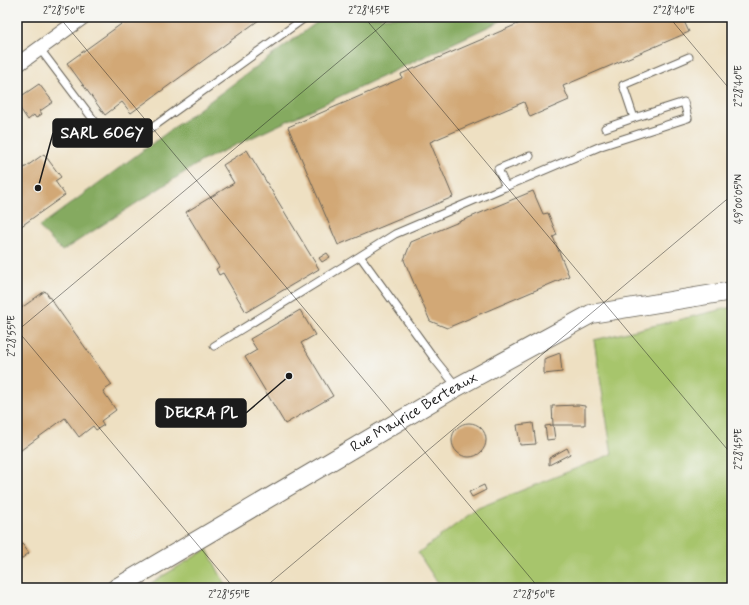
<svg xmlns="http://www.w3.org/2000/svg" width="749" height="605" viewBox="0 0 749 605" font-family="Mynerve,sans-serif">
  <style>
    .green { fill: #a7c56c; stroke: #627044 }
    .forest { fill: #85aa60; stroke: #50633e }
    .building { fill: #d2a876 }
    .lines { fill: none; stroke-linecap: round; stroke-linejoin: round }
    .service-casing { stroke: #666156; stroke-width: 9 }
    .minor-casing { stroke: #666156; stroke-width: 16 }
    .tertiary-casing { stroke: #666156; stroke-width: 20 }
    .service { stroke: #fff; stroke-width: 7 }
    .minor { stroke: #fff; stroke-width: 14 }
    .tertiary { stroke: #fff; stroke-width: 18 }
    .ticks { fill: none; stroke: #1c1c1c; stroke-width: 1; stroke-opacity: 0.45 }
    .labels { text-anchor: middle; dominant-baseline: central; stroke-width: 3.5; stroke-linejoin: round; paint-order: stroke }
    .street-label { font-size: 15px; fill: #1c1c1c; stroke: #f6f6f2 }
    .leader { fill: none; stroke: #1c1c1c; stroke-width: 1.5 }
    .callout-dot { fill: #1c1c1c; stroke: #f6f6f2; stroke-width: 1.5 }
    .callout { fill: #1c1c1c; stroke: #1c1c1c; stroke-width: 1.5 }
    .callout-label { font-size: 16px; text-anchor: middle; font-weight: bold; fill: #fff }
    .neatline { fill: none; stroke: #1c1c1c; stroke-width: 1.5 }
    .ticks-label { font-size: 10px; text-anchor: middle; fill: #1c1c1c }
  </style>
  <rect width="100%" height="100%" fill="#f6f6f2"/>
  <filter id="ink" filterUnits="userSpaceOnUse"><feTurbulence type="fractalNoise" baseFrequency=".025" numOctaves="2"/><feDisplacementMap in="SourceGraphic" scale="8" xChannelSelector="R" yChannelSelector="G"/><feConvolveMatrix kernelMatrix="1 2 1 2 8 2 1 2 1" color-interpolation-filters="sRGB"/></filter>
  <filter id="wash" filterUnits="userSpaceOnUse"><feTurbulence type="fractalNoise" baseFrequency=".012" numOctaves="4" result="noise"/><feDisplacementMap in="SourceGraphic" scale="16" xChannelSelector="R" yChannelSelector="G"/><feGaussianBlur stdDeviation="0.9" result="paint"/><feColorMatrix in="noise" values="0 0 0 0 0 0 0 0 0 0 0 0 0 0 0 0 0 1.4 0 .05"/><feComposite in="paint" operator="in"/></filter>
  <g filter="url(#wash)">
    <rect width="100%" height="100%" fill="#eee0c2"/>
    <!-- green -->
    <path class="green" d="M732 307V588H441L418 553 478 508 612 454 594 340Z
      M207 549 227 588H143Z"/>
    <!-- forest -->
    <path class="forest" d="M324 17H509L202 161 62 251 39 227Z"/>
    <g id="blocks">
      <!-- building -->
      <path class="building" d="M131 17H263L131 113 122 102 105 115 67 63Z
        M534 17H682L689 32 563 86 569 100 530 117 524 102 430 142 453 197 338 245 288 127 402 78 401 74Z
        M39 84 53 102 40 111 42 114 36 118 34 115 28 120 17 104V99Z
        M247 150 319 269 246 312 223 273 219 275 216 269 219 267 186 212 234 183 223 165Z
        M44 154 61 177 55 181 65 195 20 227 17 223V173Z
        M533 191 543 214 548 213 557 235 553 237 569 276 447 328 430 321 404 260 411 242Z
        M327 253 330 257 322 262 319 258Z
        M45 291 112 385 103 391 116 410 101 421 104 425 96 430 93 426 79 437 65 418 17 453V311Z
        M300 310 315 335 301 343 333 396 285 424 245 357 257 350 250 339Z
        M560 353 562 372 544 374V359Z
        M578 405 585 406V425H553L552 406Z
        M452 440a17 17 0 1 1 34 0a17 17 0 1 1-34 0Z
        M533 423 536 444 520 445 517 425Z
        M553 425 555 439 547 440 545 426Z
        M567 448 570 454 549 465V458Z
        M484 485 486 490 472 497 469 492Z
        M17 537 29 553 17 562Z"/>
    </g>
  </g>
  <g filter="url(#ink)">
    <use href="#blocks" fill-opacity="0" stroke="#666156" stroke-width="1"/>
    <g class="lines">
      <!-- service casing -->
      <g class="service-casing">
        <path id="service" d="M40 49 96 123 109 130 134 133 153 127 306 17
          M605 128 634 118
          M506 187 498 169 530 156
          M360 256 395 234 601 146 688 118 684 102 634 118 623 85 689 57
          M214 346 360 256 436 361 457 387"/>
      </g>
      <!-- minor casing -->
      <g class="minor-casing">
        <path id="minor" d="M17 65 83 17"/>
      </g>
      <!-- tertiary casing -->
      <g class="tertiary-casing">
        <g id="tertiary">
          <path id="s1" d="M116 588 457 387 591 314 732 291"/>
        </g>
      </g>
      <!-- service -->
      <use href="#service" class="service"/>
      <!-- minor -->
      <use href="#minor" class="minor"/>
      <!-- tertiary -->
      <use href="#tertiary" class="tertiary"/>
    </g>
  </g>
  <!-- ticks -->
  <path class="ticks" d="M59 17 539 588M364 17 732 455M669 17 732 92M17 330 234 588M17 331 392 17M264 588 732 195"/>
  <g class="labels">
    <!-- street labels -->
    <g class="street-label">
      <text stroke="none"><textPath href="#s1" startOffset="346">Rue Maurice Berteaux</textPath></text>
    </g>
  </g>
  <!-- callouts -->
  <path class="leader" d="M38 188L53 133M289 376L246 413"/>
  <g class="callout-dot">
    <circle cx="38" cy="188" r="4"/>
    <circle cx="289" cy="376" r="4"/>
  </g>
  <g class="callout">
    <rect x="53" y="119" width="99" height="28" rx="4"/>
    <rect x="156" y="399" width="90" height="28" rx="4"/>
  </g>
  <g class="callout-label">
    <text x="102" y="138">SARL GOGY</text>
    <text x="201" y="418">DEKRA PL</text>
  </g>
  <!-- margin -->
  <rect width="749" height="605" fill="none" stroke="#f6f6f2" stroke-width="44"/>
  <rect x="22" y="22" width="705" height="561" class="neatline"/>
  <g class="ticks-label">
    <text x="64" y="14">2°28'50"E</text>
    <text x="369" y="14">2°28'45"E</text>
    <text x="674" y="14">2°28'40"E</text>
    <text transform="translate(738 86) rotate(-90)" y="4">2°28'40"E</text>
    <text transform="translate(738 199) rotate(-90)" y="4">49°00'05"N</text>
    <text transform="translate(11 336) rotate(-90)" y="4">2°28'55"E</text>
    <text transform="translate(738 449) rotate(-90)" y="4">2°28'45"E</text>
    <text x="229" y="598">2°28'55"E</text>
    <text x="534" y="598">2°28'50"E</text>
  </g>
</svg>
